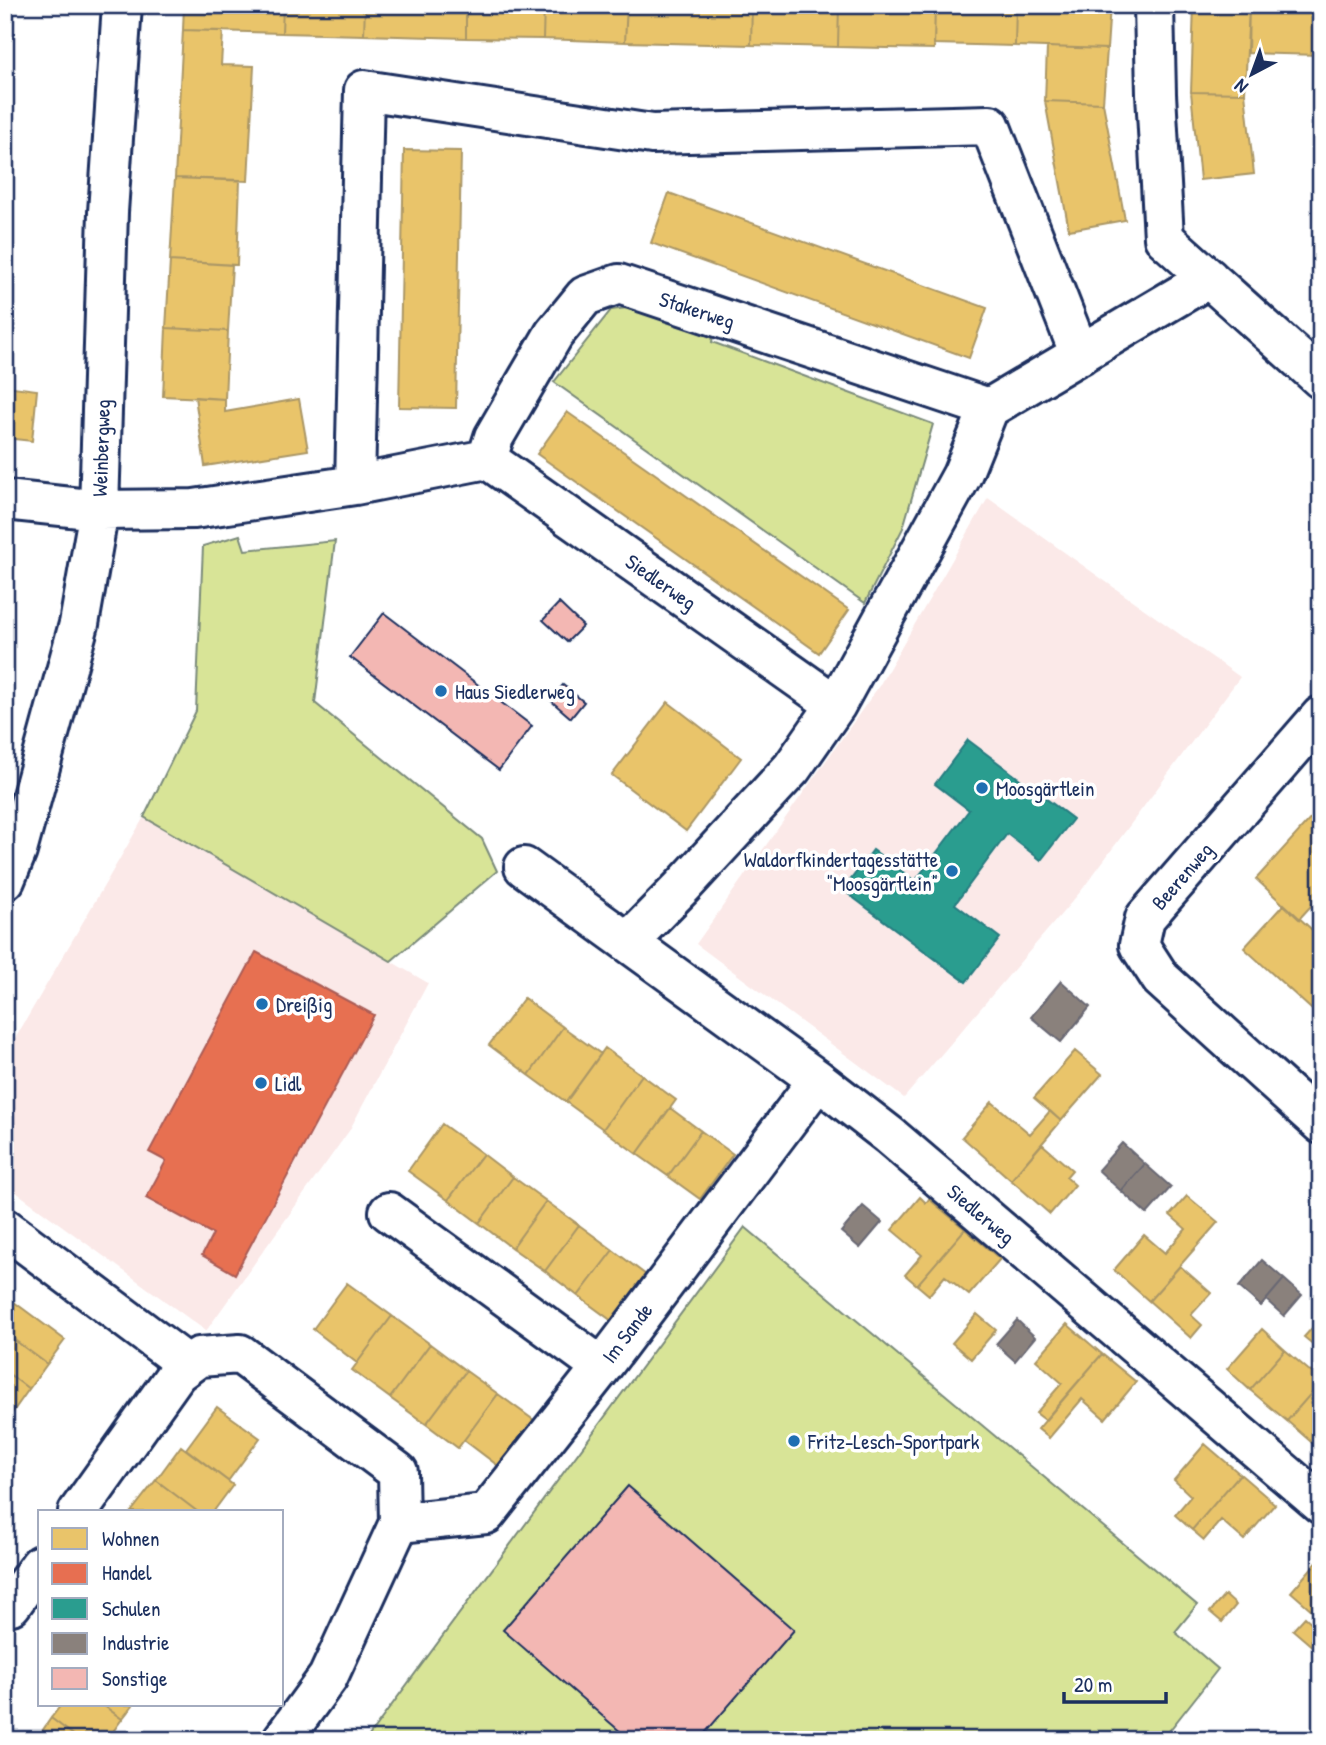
<svg xmlns="http://www.w3.org/2000/svg" width="1326" height="1745" viewBox="0 0 1326 1745" font-family="'Patrick Hand',sans-serif">
  <style>
    .built { fill: #fbe9e8 }
    .green { fill: #d8e497; stroke: #7a8a7a; stroke-width: 2 }
    .homes { fill: #e9c46a; stroke: #ab9766; stroke-width: 2 }
    .shops { fill: #e76f51; stroke: #aa5c55; stroke-width: 2 }
    .schools { fill: #2a9d8f; stroke: #267c80; stroke-width: 2 }
    .industry { fill: #8a817c; stroke: #696873; stroke-width: 2 }
    .building { fill: #f3b7b3; stroke: #1b2f5e; stroke-width: 2 }
    .lines { fill: none; stroke-linecap: round; stroke-linejoin: round }
    .minor-casing { stroke: #1b2f5e; stroke-width: 44 }
    .minor { stroke: #fff; stroke-width: 38 }
    .poi-dot { fill: #1f6fb2; stroke: #fff; stroke-width: 2.5 }
    .labels { text-anchor: middle; dominant-baseline: central; stroke-width: 7; stroke-linejoin: round; paint-order: stroke }
    .street-label { font-size: 21px; fill: #1b2f5e; stroke: #fff }
    .poi-label { font-size: 21px; fill: #1b2f5e; stroke: #fff; text-anchor: start }
  </style>
  <rect width="100%" height="100%" fill="#fff"/>
  <filter id="ink" filterUnits="userSpaceOnUse"><feTurbulence type="fractalNoise" baseFrequency=".0143" numOctaves="2"/><feDisplacementMap in="SourceGraphic" scale="14" xChannelSelector="R" yChannelSelector="G"/><feConvolveMatrix kernelMatrix="1 2 1 2 8 2 1 2 1" color-interpolation-filters="sRGB"/></filter>
  <g filter="url(#ink)">
    <!-- built -->
    <path class="built" d="M988 498 1240 677 1081 891 904 1098 696 944 879 686Z
      M144 817 428 983 349 1131 206 1331 5 1184V1056Z"/>
    <!-- green -->
    <path class="green" d="M627 308H644L714 330 712 342 933 424 903 528 865 603 554 382 611 310Z
      M240 535 245 550 335 541 315 703 482 839 497 871 391 961 144 817 196 711 203 546Z
      M745 1227 1197 1605 1175 1632 1218 1669 1162 1740H366Z"/>
    <!-- homes -->
    <path class="homes" d="M184 5H283L282 33 183 30Z
      M283 5H365L364 35 282 33Z
      M365 5H466V38L364 35Z
      M466 5H544L543 39 466 38Z
      M544 5H627L625 42 543 39Z
      M627 5H752L751 45 625 42Z
      M752 5H839L838 47 751 45Z
      M839 5H935L934 49 838 47Z
      M935 5H1016L1015 46 934 44Z
      M1016 5H1110L1107 49 1015 46Z
      M1194 5H1249L1245 93 1191 92Z
      M1249 5H1321V55L1248 53Z
      M183 30 223 31 221 65 254 66 248 181 175 178Z
      M1047 47 1107 49 1103 103 1045 101Z
      M1191 92 1245 93 1254 174 1200 180Z
      M1045 101 1103 103 1125 220 1069 230Z
      M404 150 461 151 456 408 399 407Z
      M175 178 240 180 237 265 170 261Z
      M669 193 987 308 969 358 651 243Z
      M170 261 232 265 228 331 166 328Z
      M166 328 228 331 225 399 163 396Z
      M5 386 37 390 32 441 5 438Z
      M195 397 225 399V412L299 399 308 450 205 466Z
      M567 412 849 610 819 653 537 454Z
      M668 702 741 758 686 831 612 775Z
      M1321 807V895L1299 919 1256 879Z
      M1284 904 1321 938V1018L1244 948Z
      M524 998 563 1027 529 1075 489 1045Z
      M563 1027 601 1054 566 1102 529 1075Z
      M605 1048 642 1075 603 1129 566 1102Z
      M1075 1051 1102 1074 1061 1121 1034 1098Z
      M642 1075 676 1100 637 1154 603 1129Z
      M992 1102 1030 1134 1050 1111 1061 1121 1011 1180 962 1137Z
      M670 1108 701 1131 668 1176 637 1154Z
      M442 1124 483 1154 448 1200 408 1171Z
      M701 1131 733 1154 700 1199 668 1176Z
      M1042 1144 1072 1170 1066 1177 1075 1185 1050 1214 1011 1180Z
      M483 1154 513 1177 479 1223 448 1200Z
      M513 1177 546 1201 512 1248 479 1223Z
      M1187 1196 1218 1222 1149 1301 1114 1270 1144 1235 1165 1253 1186 1229 1170 1215Z
      M920 1197 926 1203 929 1199 965 1229 917 1285 905 1275 922 1255 892 1230Z
      M546 1201 579 1225 545 1271 512 1248Z
      M579 1225 613 1250 578 1296 545 1271Z
      M965 1229 1000 1259 969 1295 945 1276 929 1295 917 1285Z
      M613 1250 646 1275 612 1321 578 1296Z
      M1180 1266 1211 1293 1191 1315 1202 1325 1191 1338 1149 1301Z
      M347 1283 392 1316 357 1363 313 1329Z
      M14 1302 65 1340 47 1364 5 1333V1314Z
      M977 1314 996 1330 971 1359 952 1343Z
      M392 1316 430 1344 390 1398 352 1370Z
      M1321 1318V1351L1304 1337Z
      M1067 1324 1102 1354 1045 1420 1036 1413 1062 1383 1036 1360Z
      M1262 1329 1285 1350 1250 1390 1227 1369Z
      M5 1333 47 1364 29 1389 5 1371Z
      M430 1344 466 1371 426 1424 390 1398Z
      M1285 1350 1312 1373 1321 1364V1382L1287 1421 1250 1390Z
      M1102 1354 1136 1382 1105 1419 1082 1399 1049 1438 1038 1429Z
      M5 1371 29 1389 12 1413 5 1408Z
      M466 1371 498 1394 458 1448 426 1424Z
      M1321 1382V1447L1319 1449 1287 1421Z
      M498 1394 535 1421 501 1468 464 1440Z
      M217 1407 260 1438 228 1481 186 1449Z
      M1205 1444 1240 1474 1192 1530 1175 1515 1191 1496 1174 1480Z
      M181 1446 233 1485 213 1512H198L156 1480Z
      M1240 1474 1275 1504 1244 1540 1221 1520 1204 1540 1192 1530Z
      M156 1480 198 1512H131Z
      M1321 1557V1618L1291 1592Z
      M1225 1595 1236 1605 1222 1622 1210 1612Z
      M1305 1617 1321 1631V1654L1293 1630Z
      M61 1705H103L122 1719 107 1740H80L51 1718Z
      M103 1705H133L122 1719Z
      M51 1718 80 1740H36Z"/>
    <!-- shops -->
    <path class="shops" d="M256 952 374 1015 235 1274 202 1255 213 1234 146 1198 166 1161 149 1152Z"/>
    <!-- schools -->
    <path class="schools" d="M968 740 1073 819 1041 860 1007 834 955 904 1000 938 966 982 843 890 873 850 915 881 969 810 935 784Z"/>
    <!-- industry -->
    <path class="industry" d="M1061 981 1090 1007 1061 1042 1031 1017Z
      M1122 1143 1145 1164 1121 1191 1098 1170Z
      M1145 1164 1171 1187 1147 1214 1121 1191Z
      M863 1206 882 1222 860 1248 841 1232Z
      M1262 1260 1284 1279 1261 1306 1239 1287Z
      M1284 1279 1302 1295 1284 1316 1266 1300Z
      M1017 1320 1035 1337 1015 1361 996 1344Z"/>
    <!-- building -->
    <path class="building" d="M559 603 583 626 567 642 543 620Z
      M384 613 532 726 499 770 350 657Z
      M563 685 584 702 571 718 550 700Z
      M628 1486 794 1630 699 1740H630L503 1630Z"/>
    <g class="lines">
      <!-- minor casing -->
      <g class="minor-casing">
        <path id="minor" d="M1154 5 1156 94 1164 238 1321 379
          M989 408 1209 278
          M487 459 494 437 554 334 585 296 619 284 989 408
          M487 459 836 705
          M355 485 364 90 652 134 990 125 1080 355
          M5 500 99 510 194 509 355 485 487 459
          M1321 716 1145 918 1139 945 1161 979 1321 1124
          M524 867 818 1080 889 1135 1321 1504
          M5 880 17 851 79 624 99 510 108 212 122 5
          M628 942 682 887 792 768 836 705 962 475 989 408
          M389 1212 602 1367
          M5 1228 188 1365
          M78 1512 177 1373 199 1357 240 1354 398 1472 399 1523 328 1677 282 1740
          M399 1523 486 1514 602 1367 818 1080
          M5 1601 11 1605 40 1565"/>
      </g>
      <!-- minor -->
      <use href="#minor" class="minor"/>
    </g>
  </g>
  <!-- markers -->
  <g class="poi-dot">
    <circle cx="441" cy="691" r="7"/>
    <circle cx="982" cy="788" r="7"/>
    <circle cx="952" cy="871" r="7"/>
    <circle cx="262" cy="1004" r="7"/>
    <circle cx="261" cy="1083" r="7"/>
    <circle cx="794" cy="1441" r="7"/>
  </g>
  <g class="labels">
    <!-- street labels -->
    <g class="street-label">
      <text transform="translate(697 310) rotate(18)">Stakerweg</text>
      <text transform="translate(101 448) rotate(-88)">Weinbergweg</text>
      <text transform="translate(661 582) rotate(35)">Siedlerweg</text>
      <text transform="translate(1182 876) rotate(-49)">Beerenweg</text>
      <text transform="translate(981 1214) rotate(40)">Siedlerweg</text>
      <text transform="translate(627 1333) rotate(-53)">Im Sande</text>
    </g>
    <!-- poi labels -->
    <g class="poi-label">
      <text x="455" y="691">Haus Siedlerweg</text>
      <text x="996" y="788">Moosgärtlein</text>
      <text x="938" y="859" text-anchor="end">Waldorfkindertagesstätte<tspan x="938" dy="24">"Moosgärtlein"</tspan></text>
      <text x="276" y="1004">Dreißig</text>
      <text x="275" y="1083">Lidl</text>
      <text x="808" y="1441">Fritz-Lesch-Sportpark</text>
    </g>
  </g>
  <!-- margin -->
  <rect width="1326" height="1745" fill="none" stroke="#fff" stroke-width="28"/>
  <rect x="14" y="14" width="1298" height="1717" fill="none" stroke="#1b2f5e" stroke-width="2.5" filter="url(#ink)"/>
  <!-- legend -->
  <rect x="38" y="1510" width="245" height="196" fill="#ffffff" stroke="#a4acbf" stroke-width="2"/>
  <rect x="52" y="1528" width="35" height="21" fill="#e9c46a" stroke="#a4acbf" stroke-width="2"/>
  <text x="102" y="1546" font-size="21" fill="#1b2f5e">Wohnen</text>
  <rect x="52" y="1563" width="35" height="21" fill="#e76f51" stroke="#a4acbf" stroke-width="2"/>
  <text x="102" y="1580" font-size="21" fill="#1b2f5e">Handel</text>
  <rect x="52" y="1598" width="35" height="21" fill="#2a9d8f" stroke="#a4acbf" stroke-width="2"/>
  <text x="102" y="1616" font-size="21" fill="#1b2f5e">Schulen</text>
  <rect x="52" y="1633" width="35" height="21" fill="#8a817c" stroke="#a4acbf" stroke-width="2"/>
  <text x="102" y="1650" font-size="21" fill="#1b2f5e">Industrie</text>
  <rect x="52" y="1668" width="35" height="21" fill="#f3b7b3" stroke="#a4acbf" stroke-width="2"/>
  <text x="102" y="1686" font-size="21" fill="#1b2f5e">Sonstige</text>
  <!-- north arrow -->
  <g transform="translate(1252 74) rotate(221)" stroke="#ffffff" stroke-width="5" paint-order="stroke">
  <path d="M0-5L12 26L0 18L-12 26Z" fill="#1b2f5e"/>
  <text y="-10" font-size="19" font-weight="bold" text-anchor="middle" fill="#1b2f5e">N</text>
  </g>
  <!-- scale -->
  <path d="M1064 1692v10h102v-10" fill="none" stroke="#1b2f5e" stroke-width="3.5"/>
  <text x="1074" y="1692" font-size="21" fill="#1b2f5e" stroke="#ffffff" stroke-width="5" paint-order="stroke">20 m</text>
</svg>
